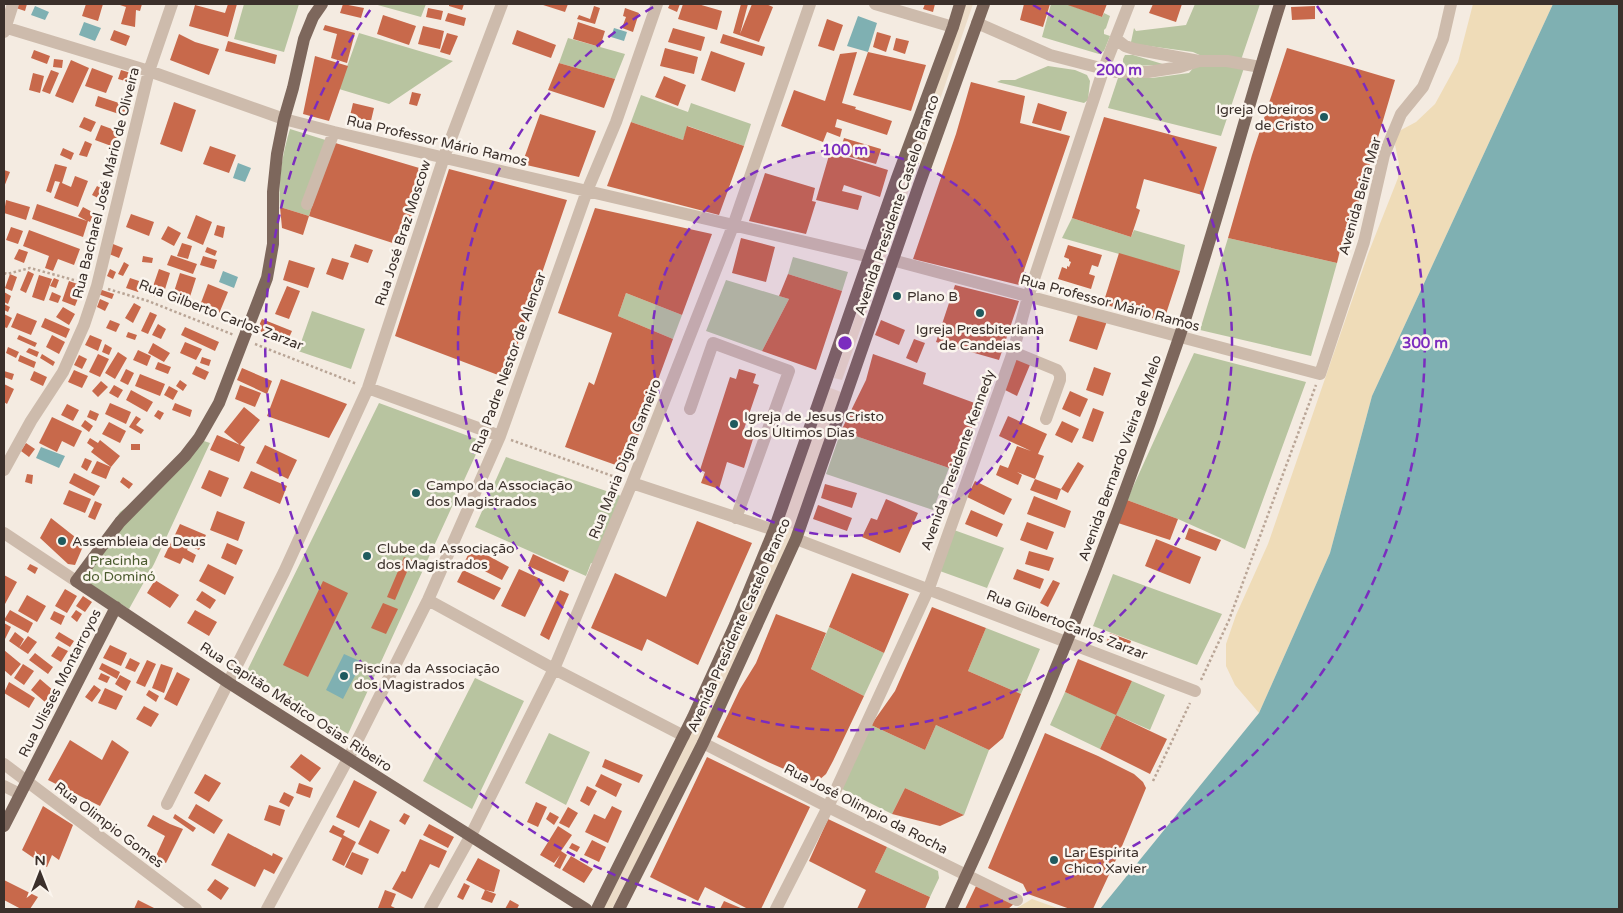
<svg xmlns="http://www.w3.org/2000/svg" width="1623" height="913" viewBox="0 0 1623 913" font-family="'Varela Round',sans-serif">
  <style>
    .green { fill: #b8c4a0 }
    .sand { fill: #efdcb8 }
    .plaza { fill: #ecdcc8 }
    .water { fill: #7fb0b2 }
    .building { fill: #c8694b }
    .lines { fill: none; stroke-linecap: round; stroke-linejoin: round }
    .path { stroke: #b9a596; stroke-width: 2.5; stroke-dasharray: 2.5 2.5; stroke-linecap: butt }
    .minor { stroke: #cdbbac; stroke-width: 12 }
    .major { stroke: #7d675c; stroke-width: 12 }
    .ring { fill: none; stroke: #7b2cbf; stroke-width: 2.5; stroke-dasharray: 9 6 }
    .poi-dot { fill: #1f5a5e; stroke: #fbf5ee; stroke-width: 2 }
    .labels { text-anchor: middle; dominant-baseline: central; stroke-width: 5; stroke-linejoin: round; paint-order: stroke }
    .poi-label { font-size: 14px; fill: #3b302b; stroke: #fbf5ee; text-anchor: start }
    .street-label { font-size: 14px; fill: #3b302b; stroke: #fbf5ee }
    .park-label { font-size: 14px; fill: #4a5a2e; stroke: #fbf5ee }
    .centre { fill: #7b2cbf; stroke: #fbf5ee; stroke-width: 2.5 }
    .ring-label { font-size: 15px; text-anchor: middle; font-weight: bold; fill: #7b2cbf; stroke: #fbf5ee; stroke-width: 5; stroke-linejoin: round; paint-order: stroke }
  </style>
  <rect width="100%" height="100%" fill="#f4ebe1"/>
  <!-- green -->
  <path class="green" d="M244 4H299L284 52 234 39Z
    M374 4H426L421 17Z
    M1051 4H1067L1102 17 1104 13 1110 16 1106 28 1104 30V34L1110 36 1104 51 1099 54 1042 37Z
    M1195 4H1260L1241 60 1204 57 1193 52 1134 44 1131 42 1134 28 1136 31 1186 25Z
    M359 33 453 61 389 104 339 89Z
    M568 38 625 54 615 79 559 63Z
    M1125 55H1133L1166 65 1125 66 1123 65V59Z
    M1205 65 1244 68 1221 136 1108 108 1118 78H1152L1189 73 1194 67Z
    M1048 66 1075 70 1087 75 1090 81 1088 100 1084 103 997 82 1001 80H1015Z
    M641 95 688 112 691 103 751 124 744 146 688 126 683 140 631 122Z
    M290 129 332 142 309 216 280 207C278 181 282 155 290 129Z
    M1072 218 1131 237 1134 230 1185 245 1180 271 1062 238Z
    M1228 238 1337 263 1311 356 1200 330Z
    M793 257 848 272 842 291 788 274Z
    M726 280 789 299 762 351 706 331Z
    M626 293 682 315 673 339 618 316Z
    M312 311 365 329 351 369 298 351Z
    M1194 353 1306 382 1245 549 1178 519 1127 500Z
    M379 403 482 441 348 734 247 671Z
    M841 431 949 468 933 510 826 474Z
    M201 440 210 443 154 564 129 609 78 578 120 512 170 475Z
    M506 457 624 497 597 565 591 563 586 576 475 527Z
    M954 530 1004 548 987 588 937 570Z
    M1113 574 1222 614 1197 665 1093 626Z
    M829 627 884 653 864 696 811 669Z
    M986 628 1040 649 1021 694 968 671Z
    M475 678 524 701 472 809 423 781Z
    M1132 681 1165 695 1150 730 1116 715 1100 749 1050 725 1065 692 1116 714Z
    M871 725 925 750 936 725 989 750 964 815 905 788 892 814 840 788Z
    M549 733 590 752 566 805 525 783Z
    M887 847 938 871 939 878 930 897 875 872Z"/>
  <!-- sand -->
  <path class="sand" d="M1473 4H1553L1372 396 1330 553 1259 713 1235 685 1226 666V644L1236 615 1268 544 1368 254 1398 178 1399 164 1395 145 1396 137 1401 130 1416 122 1435 104 1458 62Z
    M1032 899 1057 908 1060 909H1015Z"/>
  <!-- plaza -->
  <path class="plaza" d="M964 4H973L867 311 842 380 834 378Z
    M828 387 841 392 797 528 710 720 612 909H602L669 774Z"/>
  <!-- water -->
  <path class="water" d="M1553 4H1619V909H1100L1259 713 1330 553 1372 396Z
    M35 6 49 12 45 20 31 15Z
    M858 16 877 23 868 52 847 46Z
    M84 22 101 28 95 41 79 35Z
    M614 28 627 32 624 41 611 37Z
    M238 163 251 168 245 182 233 178Z
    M223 271 238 277 234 288 219 282Z
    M41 447 65 456 59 468 36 458Z
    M344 654 362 662 343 699 326 690Z"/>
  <!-- building -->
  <path class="building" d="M18 4H27L25 11 16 8Z
    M86 4H103L98 21 82 16Z
    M117 4H142L140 11 136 10 135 27 121 24 126 7Z
    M228 4H237L228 37 189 26 195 5 225 13Z
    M343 4 364 8 361 18 340 13Z
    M449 4H464L462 10 449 6Z
    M540 4H568L565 12Z
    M670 4H680L677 12 668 8Z
    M683 4H698L722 11 717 30 678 19Z
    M741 4H748L740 34 752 4H766L773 7 759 42 733 33Z
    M925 4H935L933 12 923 9Z
    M1024 4H1050L1043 27 1020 20Z
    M1065 4H1107L1102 17Z
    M1153 4H1182L1176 22 1149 13Z
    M594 6 600 8 595 24 577 19 579 15 590 19Z
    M1315 6V19L1292 20 1291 7Z
    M428 8 443 11 441 20 426 17Z
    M625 8 639 13 633 32 622 28 626 17 623 16Z
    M448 13 466 18 464 26 445 21Z
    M383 15 416 26 409 45 377 34Z
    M827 19 843 25 834 51 818 46Z
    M578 22 605 31 600 47 573 39Z
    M325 25 355 33 347 63 331 58 337 34 323 30Z
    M423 26 444 31 440 49 418 44Z
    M673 28 705 37 701 51 668 42Z
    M114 30 130 36 126 46 110 40Z
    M517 30 556 45 551 58 512 44Z
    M877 32 891 36 886 52 873 47Z
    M447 33 458 36 450 55 440 52Z
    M179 34 195 42 219 49 209 75 170 60Z
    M723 34 765 47 762 56 720 43Z
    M896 38 909 41 905 54 893 50Z
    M228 41 277 55 275 64 225 51Z
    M665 48 698 57 694 74 660 66Z
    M1287 48 1395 80 1349 235 1344 234 1337 263 1228 238 1252 155Z
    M34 50 50 56 47 64 31 58Z
    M711 51 745 63 735 92 701 80Z
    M857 52 842 103 856 107 855 109 892 121 887 135 837 119 835 127 842 129 840 137 827 132 823 142 781 126 794 90 825 101 840 54Z
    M868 52 926 65 911 111 853 95Z
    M315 56 348 66 329 121 303 114Z
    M54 59 63 60 62 68 53 67Z
    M71 60 89 68 73 103 55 96Z
    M559 63 615 79 604 108 548 90Z
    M92 68 113 76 106 93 85 86Z
    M51 70 59 73 50 94 42 91Z
    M121 70 131 73 129 82 118 79Z
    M33 73 44 76 40 93 29 90Z
    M664 76 686 85 678 106 655 97Z
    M971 82 1025 96 1020 123 1070 136 1019 285 913 259 956 134Z
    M412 92 421 94 417 106 409 104Z
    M98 96 131 107 128 117 95 106Z
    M174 102 196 110 182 152 160 144Z
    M353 103 374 108 370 125 349 120Z
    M1038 103 1067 112 1061 131 1032 123Z
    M540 114 596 131 579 177 522 164Z
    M84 117 96 122 91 132 79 127Z
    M1104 117 1217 147 1202 195 1144 179 1136 208 1140 210 1131 237 1072 218Z
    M631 122 683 140 687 126 744 146 719 215 607 186Z
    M101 125 120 132 114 147 95 140Z
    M844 138 881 149 876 164 839 154Z
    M85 141 92 144 87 157 79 155Z
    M332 142 426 170 402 246 309 216Z
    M210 146 236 155 229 173 203 164Z
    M63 148 74 153 71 160 60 155Z
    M830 152 888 170 880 197 844 185 842 191 862 196 858 210 816 200Z
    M55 164 67 167 62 183 71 187 75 176 88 181 78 207 54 198 60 182 55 181 51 193 46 191Z
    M449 169 567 200 506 378 395 336Z
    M4 170 10 172 4 187Z
    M765 173 815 188 812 201 816 202 806 234 749 221Z
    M97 186 106 191 102 200 92 195Z
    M6 200 30 207 26 220 4 213Z
    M37 204 87 221 78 216 83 207 94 213 90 222 88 221 83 237 32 219Z
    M280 207 309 216 303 235 282 228Z
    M595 208 712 234 682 315 626 293 618 316 673 339 648 407 627 469 565 447 589 382 594 385 612 333 558 313Z
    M131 214 154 222 149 236 126 227Z
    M196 215 212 222 203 245 187 238Z
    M217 225 225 227 223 238 214 235Z
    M168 226 181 233 174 246 161 239Z
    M11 227 23 231 18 244 6 240Z
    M29 230 80 249 74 265 58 259 53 271 45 268 49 256 23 246Z
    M741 238 775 247 766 282 732 273Z
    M182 243 192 246 188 259 177 256Z
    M113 244 123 248 119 258 109 254Z
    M355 244 373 250 368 263 350 257Z
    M1068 245 1102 255 1098 267 1092 265 1089 274 1095 276 1091 289 1058 279 1062 267 1067 269V266L1069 267 1071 262 1069 261V259L1064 257Z
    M207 247 217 251 215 256 205 252Z
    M19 249 28 252 24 263 14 259Z
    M1119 253 1180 271 1165 317 1155 319 1103 304Z
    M171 255 197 264 193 274 167 265Z
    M143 256 153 258 152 263 142 262Z
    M203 256 217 260 214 269 200 265Z
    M332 258 349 263 343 280 326 274Z
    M289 260 315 268 308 288 283 280Z
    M124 262 129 265 123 276 118 274Z
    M110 269 116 272 113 279 107 276Z
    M159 269 170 273 162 299 150 295Z
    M28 271 34 274 26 293 20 290Z
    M180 273 196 278 187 306 171 301Z
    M10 274 17 277 12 291 5 288Z
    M788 274 842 291 816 370 762 351 789 299 779 296Z
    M39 275 52 279 44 301 32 297Z
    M54 278 59 280 56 288 50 286Z
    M130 278 142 282 138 292 126 288Z
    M69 281 83 286 75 306 62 301Z
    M208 284 228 292 218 316 199 308Z
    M955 285 1019 301 999 360 936 342Z
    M287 286 300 291 289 319 275 314Z
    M99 289 114 294 112 299 98 294Z
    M1075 291 1082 293 1081 299 1074 298Z
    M4 292 11 296 8 304 4 302Z
    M52 292 61 296 58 303 49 300Z
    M100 299 109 303 105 311 97 307Z
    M134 303 141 307 133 323 125 318Z
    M4 304 10 307 8 312 4 310Z
    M63 307 75 314 69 325 56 317Z
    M150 312 157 315 148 334 141 331Z
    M1079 312 1107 321 1097 350 1069 341Z
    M17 313 37 321 31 335 11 327Z
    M4 314 12 318 7 328 4 327Z
    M45 318 70 329 66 338 41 327Z
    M262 319 292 331 287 342 257 330Z
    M110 320 120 324 116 332 106 328Z
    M881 320 905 330 899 345 875 335Z
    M158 324 166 329 161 339 152 335Z
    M185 327 219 342 215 351 181 335Z
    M128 332 137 335 135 340 126 337Z
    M19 335 37 343 35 347 17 339Z
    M52 335 65 342 59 354 46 347Z
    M90 335 102 340 98 351 85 345Z
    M914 339 925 343 917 363 906 358Z
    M185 342 202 349 196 360 180 353Z
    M153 343 170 353 164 362 148 353Z
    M105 344 112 348 109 355 102 352Z
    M8 347 19 352 16 358 6 353Z
    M29 348 39 352 37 357 26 352Z
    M138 350 151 356 147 366 133 360Z
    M118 352 127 358 115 379 105 373Z
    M42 354 55 362 53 366 40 358Z
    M98 354 109 359 100 377 89 372Z
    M873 354 926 373 923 384 980 405 967 441 949 468 841 431 866 380Z
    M1018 354 1032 360 1017 396 1003 389Z
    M20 355 36 362 34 368 18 361Z
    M79 355 87 359 82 369 74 365Z
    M202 357 211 360 209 366 200 363Z
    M158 362 171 367 168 374 155 369Z
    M196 366 209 372 205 380 192 374Z
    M1094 367 1111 373 1103 396 1086 390Z
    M242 368 272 381 267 394 237 380Z
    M126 369 134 373 128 385 120 381Z
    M739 369 756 374 753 383 759 385 742 435 753 439 744 468 727 462 719 489 701 483 705 472 700 470 730 377 736 379Z
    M74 370 88 376 82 388 68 382Z
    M4 371 14 374 12 380 4 377Z
    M34 371 47 377 43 386 30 380Z
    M140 374 165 384 160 396 135 386Z
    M281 379 347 404 329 438 267 416Z
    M180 380 187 385 183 391 176 386Z
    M101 381 108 387 98 397 92 391Z
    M4 384 14 389 7 404 4 402Z
    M114 385 123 390 118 398 109 393Z
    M240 385 261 393 255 407 235 399Z
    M169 386 178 391 173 400 164 395Z
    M131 390 153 402 147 412 126 400Z
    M1070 391 1088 399 1080 417 1062 409Z
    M110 403 131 412 126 424 105 414Z
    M175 403 192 410 190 417 172 410Z
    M67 404 79 410 73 421 61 415Z
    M244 407 260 420 240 445 224 432Z
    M1093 408 1104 412 1093 442 1082 438Z
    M90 410 99 414 96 421 87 417Z
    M158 410 164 413 160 420 154 416Z
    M136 416 141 419 136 425 144 430 141 434 129 427Z
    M1008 416 1047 434 1038 454 1044 456 1035 479 1017 472 1022 475 1018 485 996 475 1000 465 1008 468 1017 446 1031 451 999 436Z
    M52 417 82 431 74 447 62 441 57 452 39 443Z
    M85 420 93 426 89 432 81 426Z
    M1062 421 1079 429 1072 443 1055 435Z
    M109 422 126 431 120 443 102 434Z
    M217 435 245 447 239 462 210 450Z
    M90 438 98 443 100 440 120 456 111 467 106 479 91 473 97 461 111 467 91 452 94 448 87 443Z
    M26 443 35 449 29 457 21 451Z
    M131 444H140V450H131Z
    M265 445 297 460 288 479 256 463Z
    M85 458 92 461 87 471 81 467Z
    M1078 462 1084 466 1068 493 1061 489Z
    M209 470 229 478 221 497 201 488Z
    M251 471 287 486 280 504 243 488Z
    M74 473 100 486 94 496 69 483Z
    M27 474 33 475 32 484 25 482Z
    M123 477 133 484 129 489 120 482Z
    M1035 479 1061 489 1057 500 1030 490Z
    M975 481 1012 499 1004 515 967 497Z
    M825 484 857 493 852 508 821 498Z
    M69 490 91 499 85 513 63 504Z
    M1034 496 1071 511 1065 528 1027 514Z
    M886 499 918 513 900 553 862 537 871 518 877 520Z
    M1127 500 1178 519 1170 540 1118 523Z
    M95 501 102 504 95 520 88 517Z
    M818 505 852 518 847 531 813 519Z
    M971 510 1003 524 997 537 965 524Z
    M217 511 245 522 238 541 210 530Z
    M51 518 84 544 75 565 68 564 40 538Z
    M697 521 752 543 698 665 647 639 642 651 591 628 615 573 666 597Z
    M1027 522 1054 532 1047 550 1020 540Z
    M180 524 206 535 199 550 173 539Z
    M1189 528 1221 540 1216 551 1185 539Z
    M1156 539 1201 557 1190 584 1145 566Z
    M172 540 188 548 187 550 196 555 193 563 183 558 180 564 164 557Z
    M227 543 243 550 236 565 221 558Z
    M472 547 509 567 502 580 465 561Z
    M1029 551 1054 558 1049 571 1025 564Z
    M533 554 569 571 564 582 528 566Z
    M404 557 412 560 395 600 387 597Z
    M30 564 38 568 35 574 27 569Z
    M208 564 234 577 225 595 199 581Z
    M519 569 543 580 525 617 501 606Z
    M1017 569 1044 579 1040 589 1013 579Z
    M463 570 501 588 494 600 457 582Z
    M852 573 909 594 884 653 829 627Z
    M4 575 17 582 5 604H4Z
    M155 580 179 595 170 608 147 593Z
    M1053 580 1060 583 1048 607 1040 603Z
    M323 581 348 593 308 677 283 665Z
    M65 589 77 596 67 613 55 606Z
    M560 590 569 594 549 640 540 635Z
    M202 591 216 600 210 609 196 600Z
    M27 595 46 606 37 622 18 611Z
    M83 596 92 602 85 612 76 606Z
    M383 603 398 609 386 634 371 628Z
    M932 607 986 628 968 671 1021 694 1003 738 989 750 936 725 925 750 871 725 895 691Z
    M10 610 33 623 28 633 4 620Z
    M76 610 82 614 77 622 71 617Z
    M195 610 217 622 209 636 187 623Z
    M54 611 65 616 61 625 50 619Z
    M776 614 826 633 811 669 864 696 833 761 826 774 818 781 809 780 768 762 717 737 740 689 756 663Z
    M4 623 11 627 4 641Z
    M15 632 24 639 19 648 9 641Z
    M59 632 74 641 70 647 55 638Z
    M1110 633 1131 641 1127 652 1106 643Z
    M28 636 37 642 28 654 19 648Z
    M110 645 127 653 121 666 103 658Z
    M58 646 68 651 61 662 51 656Z
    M4 650 21 664 11 676 4 670Z
    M35 653 53 667 48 674 29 660Z
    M130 658 140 663 135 672 125 668Z
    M1078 659 1132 681 1116 715 1065 692Z
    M147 660 156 664 145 687 136 683Z
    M102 663 120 672 117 679 99 669Z
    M23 664 34 671 24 685 14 678Z
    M161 664 173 668 164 693 152 688Z
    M177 672 190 679 177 706 164 699Z
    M101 673 110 677 107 683 98 679Z
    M120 675 131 681 126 691 115 684Z
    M40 679 54 691 45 702 31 690Z
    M9 682 35 698 29 708 4 693Z
    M94 685 101 690 92 702 85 697Z
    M105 688 123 696 116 710 98 703Z
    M149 690 159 696 156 702 146 695Z
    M144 706 159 714 151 727 136 719Z
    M1116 715 1167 739 1150 774 1100 749Z
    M1045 733 1098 756 1134 774 1143 782 1146 788 1120 851 1093 909H1070L1028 894 1023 884 988 868Z
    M70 740 102 760 112 740 129 752 100 806 48 780Z
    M301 754 321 768 310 782 290 767Z
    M707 757 810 807 761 909H748L705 887 698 901 650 877Z
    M605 759 643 775 639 783 602 767Z
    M205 774 221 783 209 802 194 793Z
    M601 774 622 784 616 797 595 786Z
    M354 780 377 792 359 828 336 817Z
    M299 783 313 788 310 798 296 793Z
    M587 786 597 791 589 806 580 801Z
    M905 788 964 815 940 826 892 814Z
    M284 792 294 797 289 807 279 802Z
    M536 802 547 807 538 827 527 822Z
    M196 804 223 820 214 834 188 818Z
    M269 805 285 810 280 826 264 820Z
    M43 806 73 825 59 860 52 855 47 867 22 850Z
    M612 806 622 811 608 843 585 832 594 814 605 819Z
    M568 807 578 813 569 828 559 823Z
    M550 812 559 817 554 825 546 819Z
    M404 813 410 816 405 825 399 821Z
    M175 814 196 828 193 832 173 818Z
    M153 815 170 824 183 829 166 863 155 858 165 836 147 826Z
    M828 819 887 847 875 872 930 897 925 909H857L866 890 809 861Z
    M370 820 390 830 378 854 358 844Z
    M429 824 454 837 448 848 423 835Z
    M333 825 345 831 343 835 356 842 344 866 332 860 342 838 329 832Z
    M558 826 572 835 561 851 567 855 560 869 554 866 560 855 554 863 540 855Z
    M228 833 272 856 273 853 283 858 274 874 264 869 255 887 211 865Z
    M420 839 447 851 439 868 430 864 412 899 392 889 402 871 405 872Z
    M592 840 606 847 599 862 584 855Z
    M572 843 580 847 577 852 569 848Z
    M352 852 369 859 362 875 345 867Z
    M571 856 593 869 584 883 562 870Z
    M478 858 500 870 494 892 485 890 466 880Z
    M215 879 229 888 221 900 207 890Z
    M4 880 38 897 30 909H21L4 900Z
    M464 883 470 886 463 900 457 897Z
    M976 886 1015 903 1008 909H965Z
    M385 890 396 894 391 906 397 909H382L378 908Z
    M485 890 496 894 492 903 481 899Z
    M138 900 154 908 153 909H134Z
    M510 900 519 905 517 909H505Z
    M724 901 743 909H720Z"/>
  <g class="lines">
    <!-- path -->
    <path class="path" d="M4 273 7 274 30 268 85 283
      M108 289 148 301 234 335
      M255 344 357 384
      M511 440 621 479
      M1201 680 1229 620 1316 385
      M1153 781 1190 703"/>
    <!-- minor -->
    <path class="minor" d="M875 4 953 27
      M977 23 1050 55 1116 72H1148L1180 67 1199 61
      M4 27 149 71 284 119 334 132 870 257
      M4 32 13 4
      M1116 39 1125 46 1134 49 1199 61H1227L1260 67
      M307 204 334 132
      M892 260 1320 374 1364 242 1384 155 1401 114 1423 87 1443 39 1451 4
      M1013 352 1057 370 1060 375V380L1046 419
      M368 388 500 436
      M690 409 713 343 789 371 736 518
      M4 470 31 421 63 372 84 325 97 286 149 71 172 4
      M632 483 774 530
      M4 533 76 581
      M796 539 1195 691
      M428 600 554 669 684 736
      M703 743 828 807 1017 900
      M4 764 196 909
      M4 786 20 794
      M167 804 284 572 368 388 444 157 502 4
      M267 909 349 757 428 600 500 436 587 191 616 122 657 4
      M430 909 470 837 554 669 632 483 733 226 810 4
      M776 909 828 807 929 588 1013 352 1028 297 1104 68 1129 4"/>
    <!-- major -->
    <path class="major" d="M322 4 313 17 304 39 293 88 284 119 277 154 273 192V244L267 278 219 403 199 438 185 456 120 522 76 581 229 683 586 909
      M4 826 116 607
      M597 909 693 717 735 625 774 530 897 178 953 27 960 4
      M619 909 703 743 796 539 919 185 984 4
      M951 909C1037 723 1114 532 1179 338 1216 227 1245 115 1280 4"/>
  </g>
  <!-- distance rings -->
  <circle cx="845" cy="343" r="193" fill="#7b2cbf" fill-opacity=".12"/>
  <g class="ring">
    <circle cx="845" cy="343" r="193"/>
    <path d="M1033 5A387 387 0 1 1 657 5"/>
    <path d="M715 908A580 580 0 0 1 373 6M1317 6A580 580 0 0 1 975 908"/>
  </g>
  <!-- markers -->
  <g class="poi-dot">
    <circle cx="1324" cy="117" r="5"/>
    <circle cx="897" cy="296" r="5"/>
    <circle cx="980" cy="313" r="5"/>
    <circle cx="734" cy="424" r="5"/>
    <circle cx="416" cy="493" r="5"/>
    <circle cx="62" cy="541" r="5"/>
    <circle cx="367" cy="556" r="5"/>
    <circle cx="344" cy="676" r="5"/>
    <circle cx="1054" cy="860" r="5"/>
  </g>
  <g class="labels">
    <!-- poi labels -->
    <g class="poi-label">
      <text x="1314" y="109" text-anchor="end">Igreja Obreiros<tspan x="1314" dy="16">de Cristo</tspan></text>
      <text x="907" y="296">Plano B</text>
      <text x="980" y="329" text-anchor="middle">Igreja Presbiteriana<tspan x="980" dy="16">de Candeias</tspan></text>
      <text x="744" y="416">Igreja de Jesus Cristo<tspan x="744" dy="16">dos Últimos Dias</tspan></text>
      <text x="426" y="485">Campo da Associação<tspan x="426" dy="16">dos Magistrados</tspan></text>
      <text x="72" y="541">Assembleia de Deus</text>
      <text x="377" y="548">Clube da Associação<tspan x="377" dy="16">dos Magistrados</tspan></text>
      <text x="354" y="668">Piscina da Associação<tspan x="354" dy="16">dos Magistrados</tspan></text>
      <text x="1064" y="852">Lar Espírita<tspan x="1064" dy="16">Chico Xavier</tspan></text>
    </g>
    <!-- street labels -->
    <g class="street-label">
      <text transform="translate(437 141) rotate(13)">Rua Professor Mário Ramos</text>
      <text transform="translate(106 183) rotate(-76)">Rua Bacharel José Mário de Oliveira</text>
      <text transform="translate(1360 196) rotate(-74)">Avenida Beira Mar</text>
      <text transform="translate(897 205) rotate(-71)">Avenida Presidente Castelo Branco</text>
      <text transform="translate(403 233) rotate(-72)">Rua José Braz Moscow</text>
      <text transform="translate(1110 303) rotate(15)">Rua Professor Mário Ramos</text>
      <text transform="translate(221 315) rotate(21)">Rua Gilberto Carlos Zarzar</text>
      <text transform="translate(509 363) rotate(-70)">Rua Padre Nestor de Alencar</text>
      <text transform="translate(1120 458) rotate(-70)">Avenida Bernardo Vieira de Melo</text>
      <text transform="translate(625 459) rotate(-68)">Rua Maria Digna Gameiro</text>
      <text transform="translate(958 460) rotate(-70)">Avenida Presidente Kennedy</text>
      <text transform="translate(739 625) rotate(-66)">Avenida Presidente Castelo Branco</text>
      <text transform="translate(1067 625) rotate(21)">Rua GilbertoCarlos Zarzar</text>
      <text transform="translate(60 683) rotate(-63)">Rua Ulisses Montarroyos</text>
      <text transform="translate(296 707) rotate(33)">Rua Capitão Médico Osias Ribeiro</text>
      <text transform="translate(866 809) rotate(27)">Rua José Olimpio da Rocha</text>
      <text transform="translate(109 825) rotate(37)">Rua Olimpio Gomes</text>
    </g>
    <!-- park labels -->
    <g class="park-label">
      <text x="119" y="560">Pracinha<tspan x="119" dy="16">do Dominó</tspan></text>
    </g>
  </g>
  <circle cx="845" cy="343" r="8" class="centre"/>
  <g class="ring-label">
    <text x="1119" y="75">200 m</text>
    <text x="845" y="155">100 m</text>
    <text x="1425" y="348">300 m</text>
  </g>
  <!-- border -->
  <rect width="1623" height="913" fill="none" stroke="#3b302b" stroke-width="10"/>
  <!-- north arrow -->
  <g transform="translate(40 873)" stroke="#fbf5ee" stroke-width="4" paint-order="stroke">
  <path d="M0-4L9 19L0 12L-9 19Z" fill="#3b302b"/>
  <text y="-8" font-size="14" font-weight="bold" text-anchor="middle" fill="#3b302b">N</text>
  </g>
</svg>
